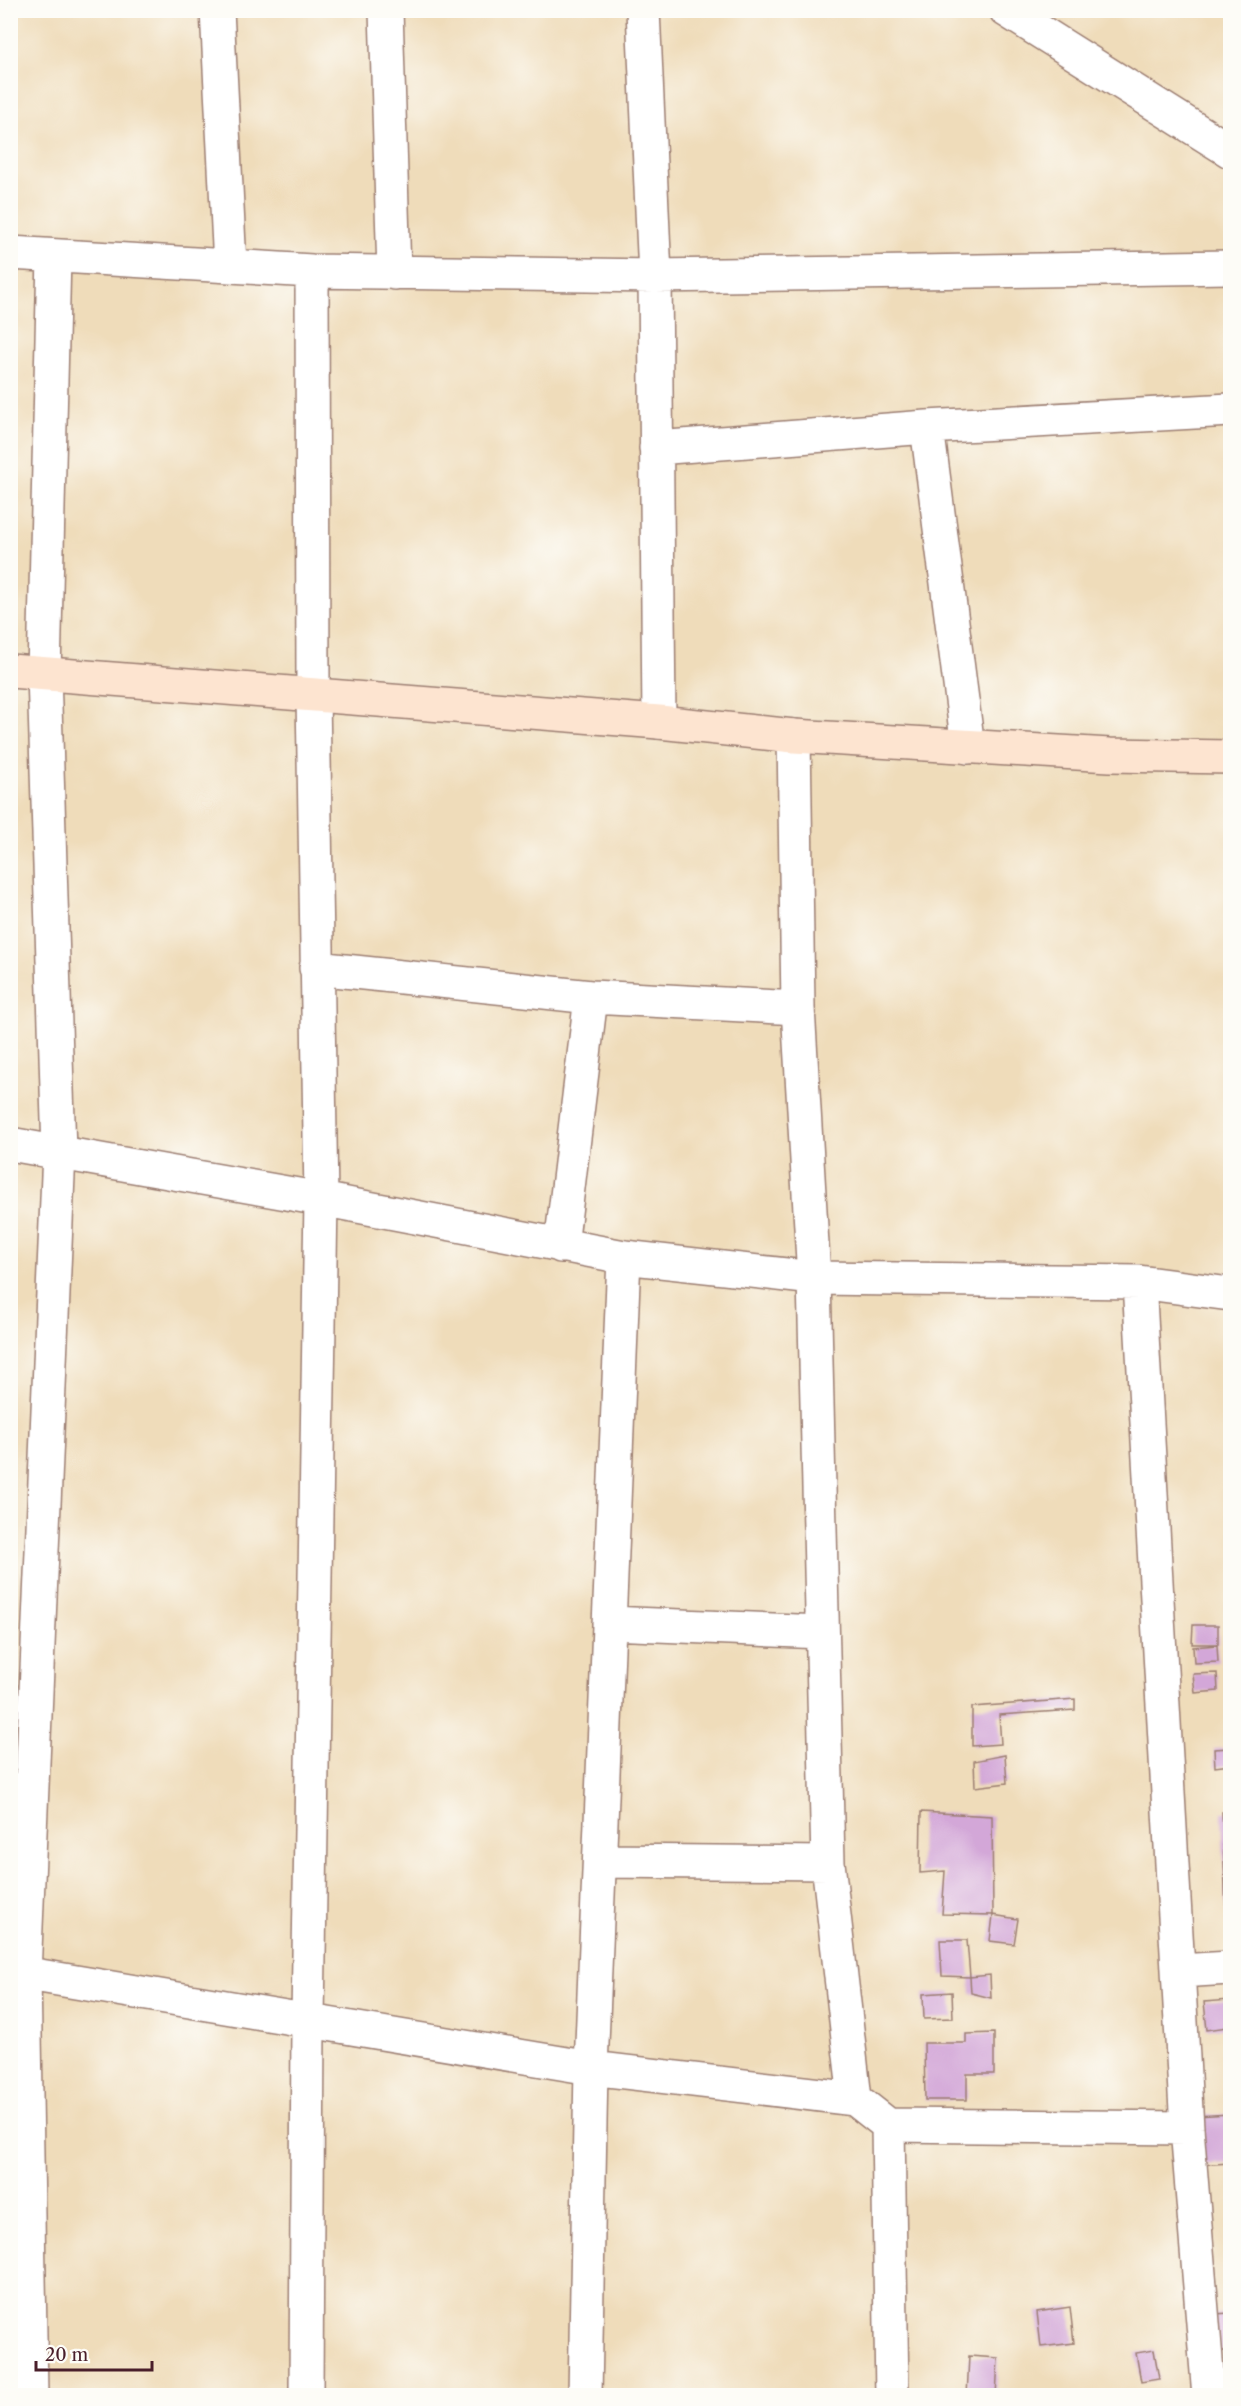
<svg xmlns="http://www.w3.org/2000/svg" width="1241" height="2406" viewBox="0 0 1241 2406" font-family="'Libre Caslon Text',serif">
  <style>
    .building { fill: #d3a7d8 }
    .lines { fill: none; stroke-linecap: round; stroke-linejoin: round }
    .street-casing { stroke: #9c7e72; stroke-width: 36 }
    .secondary-casing { stroke: #9c7e72; stroke-width: 36 }
    .street { stroke: #fff; stroke-width: 33 }
    .secondary { stroke: #fde4d0; stroke-width: 33 }
  </style>
  <rect width="100%" height="100%" fill="#fdfcf7"/>
  <filter id="ink" filterUnits="userSpaceOnUse"><feTurbulence type="fractalNoise" baseFrequency=".0167" numOctaves="2"/><feDisplacementMap in="SourceGraphic" scale="12" xChannelSelector="R" yChannelSelector="G"/><feConvolveMatrix kernelMatrix="1 2 1 2 8 2 1 2 1" color-interpolation-filters="sRGB"/></filter>
  <filter id="wash" filterUnits="userSpaceOnUse"><feTurbulence type="fractalNoise" baseFrequency=".008" numOctaves="4" result="noise"/><feDisplacementMap in="SourceGraphic" scale="24" xChannelSelector="R" yChannelSelector="G"/><feGaussianBlur stdDeviation="1.35" result="paint"/><feColorMatrix in="noise" values="0 0 0 0 0 0 0 0 0 0 0 0 0 0 0 0 0 1.4 0 .05"/><feComposite in="paint" operator="in"/></filter>
  <g filter="url(#wash)">
    <rect width="100%" height="100%" fill="#efdcba"/>
    <g id="blocks">
      <!-- building -->
      <path class="building" d="M1193 1625H1218V1644H1192Z
        M1217 1645 1218 1662 1194 1663 1193 1647Z
        M1217 1673 1218 1691 1195 1693 1193 1674Z
        M1075 1699V1710L999 1715 1001 1744 972 1746V1707Z
        M1230 1748V1765L1215 1767 1214 1749Z
        M1005 1755 1007 1783 975 1787 974 1761Z
        M921 1812 992 1816 993 1915 1018 1919 1014 1944 990 1941 993 1915 942 1914 945 1871 920 1873Z
        M1222 1812H1230V1912H1226Z
        M940 1940H967L970 1977 990 1975 991 1998 971 1993 970 1977 942 1976Z
        M952 1992 953 2018 924 2019 923 1994Z
        M1230 2000V2036H1228L1227 2027 1207 2030 1204 2002Z
        M994 2033V2074H967V2100H925L924 2043H966V2034Z
        M1230 2114V2163L1199 2165 1196 2116Z
        M1070 2307 1074 2343 1041 2347 1037 2312Z
        M1230 2313V2350L1218 2352 1215 2314Z
        M1154 2350 1159 2379 1141 2382 1136 2353Z
        M969 2356 998 2358 996 2396H967Z"/>
    </g>
  </g>
  <g filter="url(#ink)">
    <use href="#blocks" fill-opacity="0" stroke="#9c7e72" stroke-width="1.5"/>
    <g class="lines">
      <!-- street casing -->
      <g class="street-casing">
        <path id="street" d="M217 10 230 266
          M386 10 394 273
          M643 10 655 276 659 722
          M1006 10 1230 151
          M10 253 312 271 655 276 1230 267
          M927 427 968 747
          M656 448 927 427 1230 410
          M794 736 798 1008 814 1278 828 1863 855 2099
          M316 968 591 997 798 1008
          M10 1144 321 1199 624 1257 814 1278 1139 1282 1230 1294
          M561 1246 591 997
          M1139 1282 1187 2128 1209 2396
          M609 1623 822 1632
          M600 1861 828 1863
          M10 1971 591 2068 855 2099 888 2125 1187 2128
          M1179 1971 1230 1968
          M888 2125 892 2396
          M31 2396 24 1974 59 1152 44 674 54 256
          M306 2396 308 2019 321 1199 313 695 312 271
          M585 2396 591 2068 624 1257"/>
      </g>
      <!-- secondary casing -->
      <g class="secondary-casing">
        <path id="secondary" d="M10 671 659 722 794 736 1110 755 1230 757"/>
      </g>
      <!-- street -->
      <use href="#street" class="street"/>
      <!-- secondary -->
      <use href="#secondary" class="secondary"/>
    </g>
  </g>
  <!-- margin -->
  <rect width="1241" height="2406" fill="none" stroke="#fdfcf7" stroke-width="36"/>
  <!-- scale -->
  <path d="M36 2361v9h116v-9" fill="none" stroke="#4a1f2b" stroke-width="3"/>
  <text x="45" y="2361" font-size="18" fill="#4a1f2b" stroke="#fdfcf7" stroke-width="4.5" paint-order="stroke">20 m</text>
</svg>
